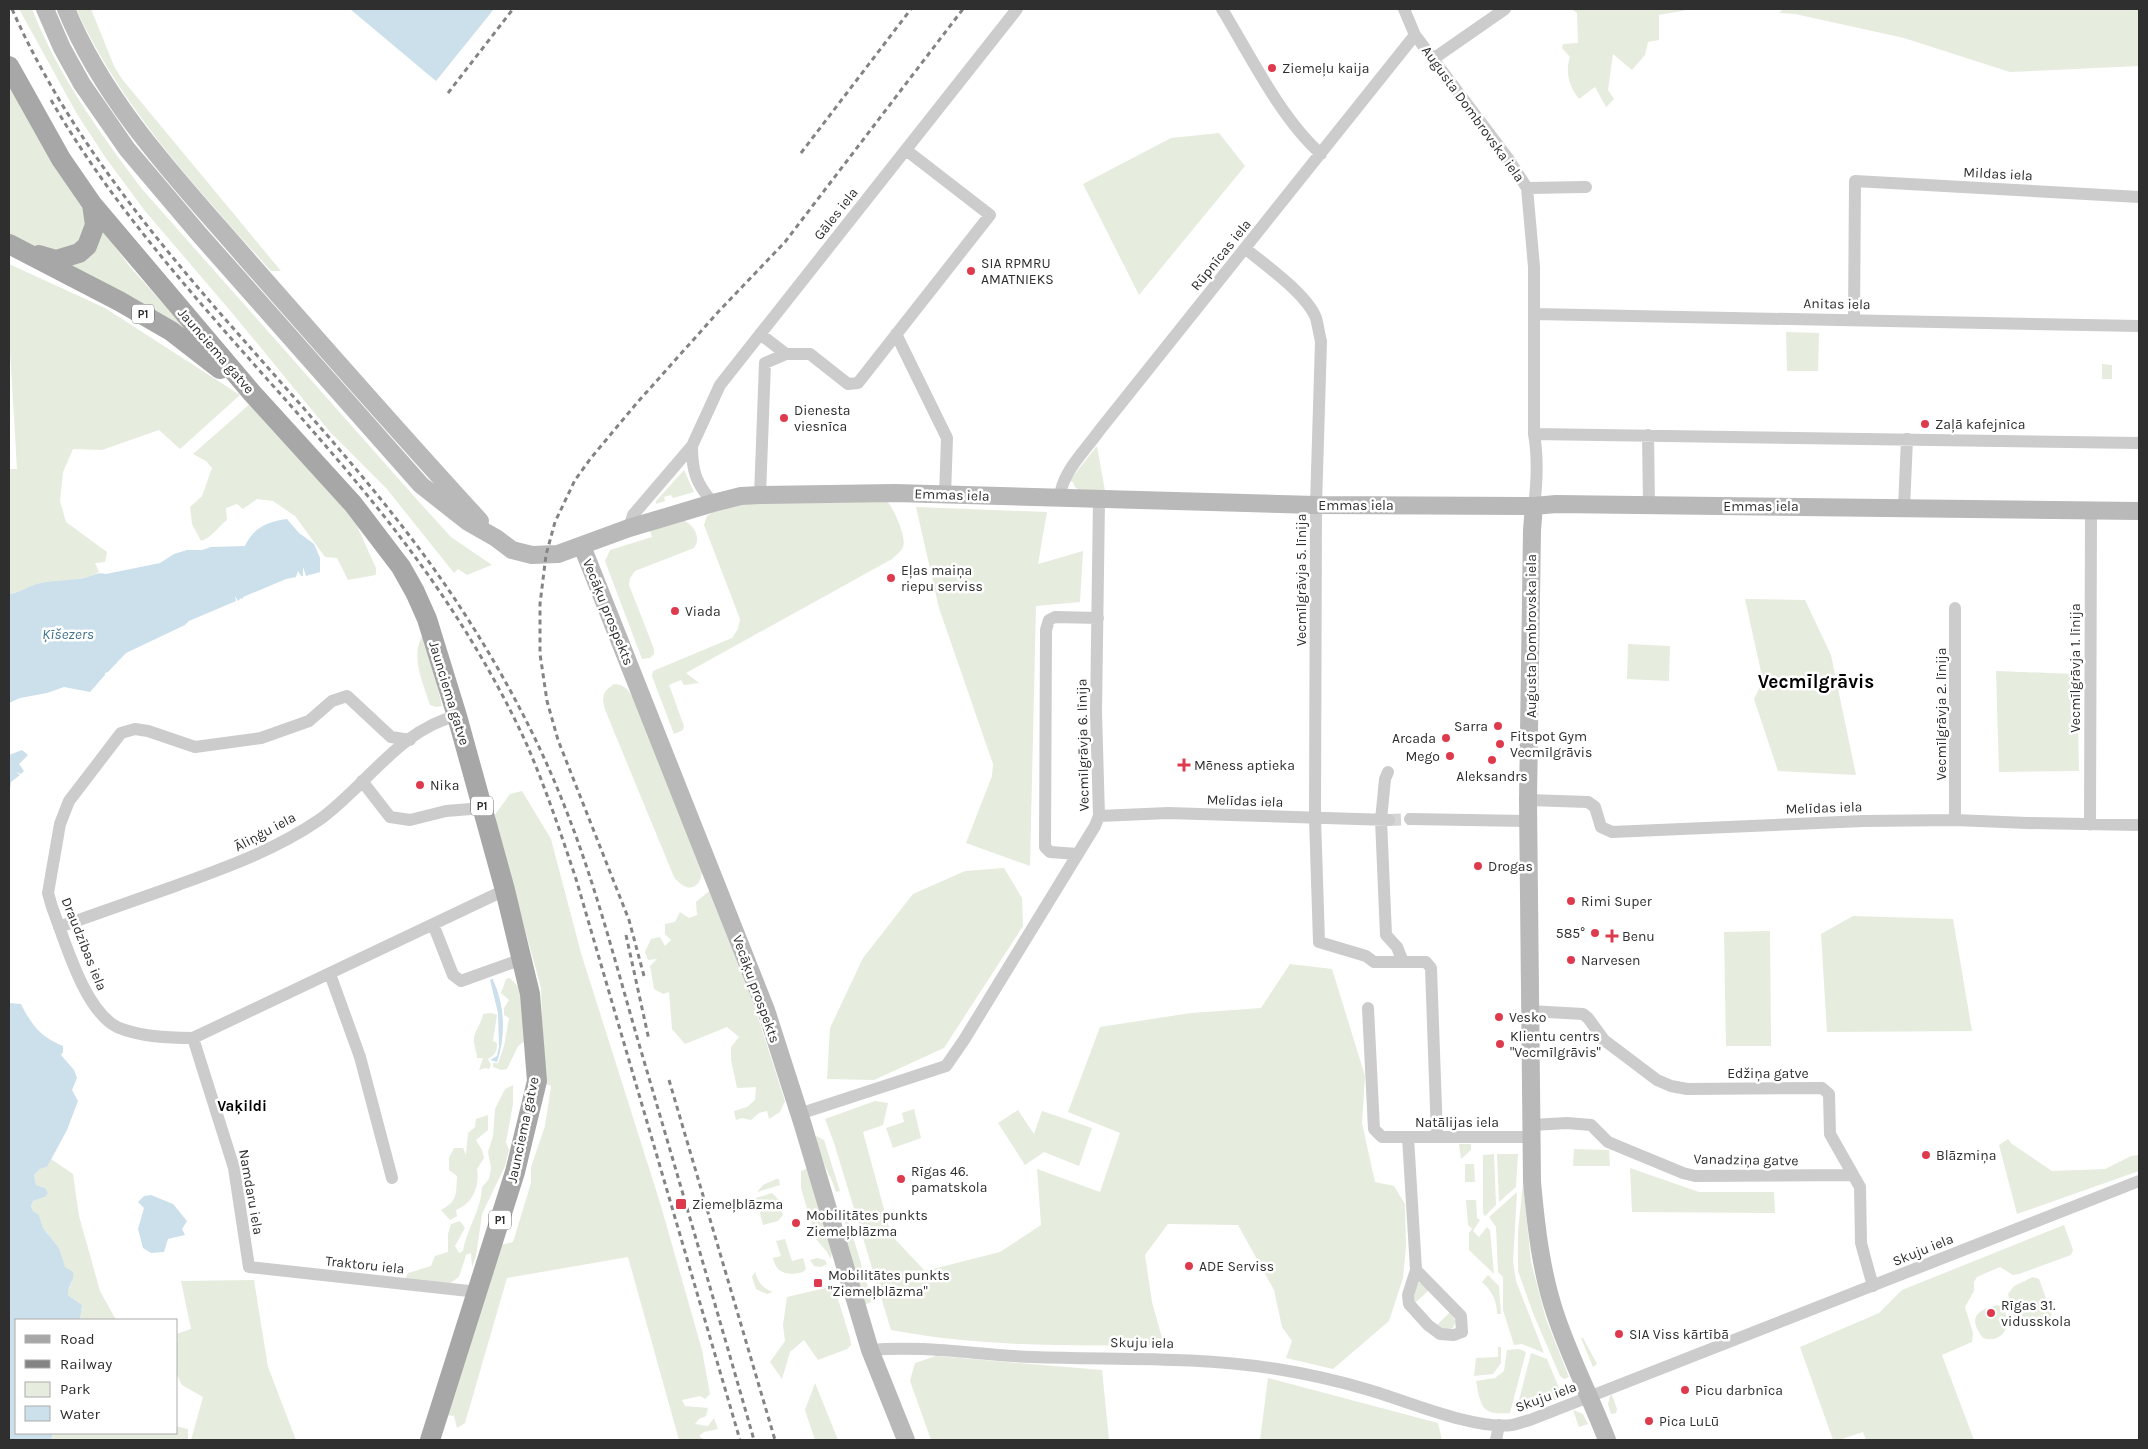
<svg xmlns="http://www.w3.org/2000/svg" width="2148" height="1449" viewBox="0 0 2148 1449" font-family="Karla,sans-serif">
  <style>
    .green { fill: #e6ecde }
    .water { fill: #cbe0eb }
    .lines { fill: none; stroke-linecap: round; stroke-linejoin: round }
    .street-tunnel { stroke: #d5d5d5; stroke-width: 12; stroke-dasharray: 12 6; stroke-linecap: butt }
    .street { stroke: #ccc; stroke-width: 12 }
    .secondary { stroke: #b9b9b9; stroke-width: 18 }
    .primary { stroke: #a7a7a7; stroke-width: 20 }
    .rail { stroke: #848484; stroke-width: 3; stroke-dasharray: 5 4; stroke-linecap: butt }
    .poi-dot { fill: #de3a4d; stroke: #fff; stroke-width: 2 }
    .labels { text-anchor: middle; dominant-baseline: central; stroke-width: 5; stroke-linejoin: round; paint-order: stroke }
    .shield { fill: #fff; stroke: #6d6d6d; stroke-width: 1 }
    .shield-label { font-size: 12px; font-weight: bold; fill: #2f2f2f }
    .poi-label { font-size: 14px; fill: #2f2f2f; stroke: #fff; text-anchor: start }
    .street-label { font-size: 14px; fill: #2f2f2f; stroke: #fff }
    .water-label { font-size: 15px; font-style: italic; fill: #40748e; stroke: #fff }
    .neighbourhood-label { font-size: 15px; font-weight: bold; fill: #000; stroke: #fff }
    .district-label { font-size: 19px; font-weight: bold; fill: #000; stroke: #fff }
  </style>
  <rect width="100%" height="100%" fill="#fff"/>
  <!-- green -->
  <path class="green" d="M19 9H32C58 75 99 132 142 189L420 503 451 537 492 565 467 575 458 569 454 573 386 488 330 432 233 314 145 211 105 157 77 114Z
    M76 9H91L114 66 122 79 281 271H271C197 188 124 112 76 9Z
    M1572 9H1693L1659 15V40L1648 42 1645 55 1632 70 1613 54 1608 90 1614 99 1606 107 1595 87 1579 99C1569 86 1565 73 1570 57L1562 48 1563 44 1578 43 1577 13Z
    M1784 9H2139V66L2010 72 1904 38 1795 14 1779 13Z
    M9 81 85 208 88 229 73 249 54 254 9 237Z
    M1219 133 1245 166 1139 295 1083 184 1171 138Z
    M101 228 131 268 194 338 139 302 71 265Z
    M9 264 105 308 240 395 180 449 159 430 102 450 73 449 63 472 60 501 66 522 107 552 105 562 95 563 99 572 89 577 35 585 28 589 9 594V469H17L9 333Z
    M1786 332 1819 333 1818 371H1787Z
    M2102 364 2112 365V379H2102Z
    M251 403 333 493 357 526 376 568V575L348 580 337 558 325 557 295 516 273 501 257 499 243 509 237 504 226 508 227 520C218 527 211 538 201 541L192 524 190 507 202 496 212 468 206 461 193 454Z
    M1097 446 1105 491 1079 490 1075 487 1073 482 1069 481Z
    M684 470 694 492 673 498 671 495 664 497 665 501 656 504V501Z
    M783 498 887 501C894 509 907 538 903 547 902 551 896 555 892 559L686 673 699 683 684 685 681 680 669 685 684 726 683 730 674 734 652 676 653 671 732 638 738 629 740 619 704 525 707 516 718 509Z
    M916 507 1047 512 1038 564 1083 551 1080 602 1036 606 1030 866 966 843 992 776 993 764 939 608Z
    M679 519C691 521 703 536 694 548L635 571 630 578 629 585 654 649V654L650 658 642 659 605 561 610 550 652 537 650 531Z
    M1745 599 1805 600 1831 655 1856 775 1778 771 1754 699 1763 681Z
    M424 633 442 706 436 707 430 705C423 682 409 655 424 633Z
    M1628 644 1670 646 1669 681 1627 679Z
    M1996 671 2077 674 2079 771 1999 772Z
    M614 684C626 684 630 693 636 703L702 871C700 892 685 892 674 877L606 712C601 698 602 692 614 684Z
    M522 791 551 839 581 953 661 1206 702 1350 710 1394 705 1399 700 1396 682 1400 685 1406 708 1408 706 1416 699 1419 695 1424 708 1426 714 1418 718 1429 704 1432 699 1436 705 1440H679L628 1257 507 1278 465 1423 457 1428 454 1416 445 1415 500 1245 513 1242 531 1183V1167L545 1126 551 1086 544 1083 541 988 494 816 510 794Z
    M1004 868 1022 898 1023 926 944 1048 874 1080 827 1079 830 1028 863 958 913 894 965 871Z
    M713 888 751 996 785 1101 780 1112 769 1119 767 1111 759 1113 751 1120 742 1118 736 1120 734 1111 747 1107 755 1100 756 1087 737 1088 731 1060V1047L739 1037 727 1027 685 1044 672 1029 669 992 663 994 654 989 650 966 657 959 648 960 645 952 651 939 660 937 665 946 671 940 665 934V924L675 922 680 912 689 918 697 915 696 902Z
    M1853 916 1953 919 1972 1031 1827 1032 1821 934Z
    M1770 931 1771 1046H1726L1724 932Z
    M1290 964 1332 969 1365 1076 1362 1123 1375 1182 1394 1186 1405 1204 1406 1246 1403 1278 1389 1321 1333 1369 1286 1358 1292 1341 1282 1327 1274 1290 1238 1225 1168 1224 1145 1255 1152 1302 1164 1345C1072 1346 981 1347 891 1330L834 1143 825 1119 875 1101 888 1103 883 1125 863 1132 891 1235 925 1271 1000 1252 1041 1225 1037 1169 1100 1192 1120 1133 1068 1112 1100 1027 1191 1013 1261 1008Z
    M510 978 523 992 525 1041 518 1046 507 1069 501 1070 493 1067V1063H498L504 1046 509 1018 504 1015V1008L509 1000 501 993 506 979Z
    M491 1013 497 1015 493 1041 497 1043C497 1052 495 1055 488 1059L491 1065 489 1069 485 1068 479 1070 483 1058H477C477 1052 474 1047 474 1042 473 1032 482 1023 483 1014Z
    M513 1085V1104L506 1142 509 1150 505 1166 482 1214 476 1256 472 1267 471 1253 466 1255 459 1277 449 1284 402 1285 408 1273 431 1266 435 1256 448 1252V1234L451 1224 460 1221 465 1228 455 1246 459 1253 463 1251C467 1228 481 1211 482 1187L489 1179 491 1168 488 1152 493 1136 495 1109 505 1089Z
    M914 1109 921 1138 893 1148 886 1128 904 1122 902 1113Z
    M1018 1110 1034 1134 1042 1111 1092 1128 1079 1166 1044 1152 1025 1165 998 1123Z
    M488 1115V1130L476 1140 482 1150 484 1158 477 1169C480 1185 473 1204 456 1210L457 1216 450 1220 441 1210C458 1201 456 1194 457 1176L449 1170V1158L454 1148H463L466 1155 468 1133 475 1127 476 1119Z
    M816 1136 824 1140 840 1191 836 1192C831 1174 816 1154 816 1136Z
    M2008 1139 2012 1144 2052 1171 2105 1169 2131 1156 2139 1155V1171L2017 1214 1999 1145Z
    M1459 1144H1471V1150L1461 1159Z
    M1574 1149 1609 1150 1610 1166H1573Z
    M1494 1154 1496 1205 1485 1216 1483 1213V1155Z
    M1497 1154H1518L1516 1187 1499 1202Z
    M51 1159 73 1174 79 1216 100 1291 116 1320H80L82 1305 68 1295V1290L72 1282 61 1259 59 1248 43 1228 39 1215 33 1211 31 1206 33 1201 45 1197V1188L36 1185 34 1175 40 1169 47 1167Z
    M1465 1164H1474L1475 1182H1465Z
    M808 1168 832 1249 831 1259 827 1252 816 1239 801 1188V1171Z
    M1630 1168 1699 1192H1774L1775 1213 1632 1212Z
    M776 1179H779L780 1185 757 1192 763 1185Z
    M1523 1183 1531 1262 1546 1319 1569 1377 1564 1379 1560 1376 1533 1313 1518 1271V1232Z
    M1517 1192 1513 1262 1516 1281 1544 1353 1522 1344 1514 1345 1503 1310V1277L1498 1272 1496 1227 1489 1217Z
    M772 1193 778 1199 783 1215 778 1221 763 1225 756 1198Z
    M1466 1200H1476L1477 1218 1480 1220 1473 1231 1479 1237 1487 1227 1490 1230 1494 1274 1469 1250V1233L1472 1229 1468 1225Z
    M845 1210 872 1300 871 1302 861 1306 841 1238 848 1236 842 1211Z
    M2064 1225 2073 1250 2071 1255 2019 1274 2013 1275 2000 1267 1977 1277 1974 1282V1291L1965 1307 1973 1333 1972 1342 1942 1355 1974 1440H1866L1863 1432 1839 1440H1833L1800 1347 1879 1313 1902 1290Z
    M785 1239 792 1261 803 1258 806 1269 803 1272C789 1276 776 1274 773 1258L781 1256 776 1241Z
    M817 1258 825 1260 827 1264 821 1267 814 1266 810 1260Z
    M755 1272C758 1282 763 1289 773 1292L767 1294 756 1289 752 1277Z
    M1488 1275 1499 1286 1501 1314H1497C1497 1301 1492 1291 1482 1282Z
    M2033 1277 2039 1279 2052 1315 2048 1320 2024 1327 2015 1320 2008 1294 2014 1286Z
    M254 1280 268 1367 296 1440H191L203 1397 182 1385 176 1373V1342L178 1341 176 1334 191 1329 181 1281Z
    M1418 1283H1421L1429 1290 1415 1303 1413 1286Z
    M834 1286 850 1338 851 1345 847 1349 818 1360 804 1340 790 1352 782 1379 770 1362 785 1341 783 1325 787 1297Z
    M1998 1305C2016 1315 2006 1346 1983 1338 1967 1317 1977 1310 1998 1305Z
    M1450 1312 1456 1321 1453 1328 1444 1330 1436 1326Z
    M1581 1338H1583L1597 1364 1593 1367Z
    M1498 1347H1501V1363L1493 1374 1474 1376 1476 1358 1498 1357Z
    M1519 1349 1526 1352 1510 1413C1482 1415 1481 1408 1476 1381L1495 1378 1504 1371 1507 1350Z
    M1531 1353 1547 1359 1562 1395 1555 1400 1516 1412Z
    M936 1356 1102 1370 1109 1440H931L910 1381 915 1363Z
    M1268 1378 1438 1423 1442 1440H1260Z
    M815 1383 838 1440H815L805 1410Z
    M1612 1395 1617 1409 1616 1413 1611 1414 1608 1404 1610 1396Z
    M1573 1410 1583 1414 1588 1424 1579 1427Z
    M176 1426 188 1429V1440H51L53 1433H176Z"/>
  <!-- water -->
  <path class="water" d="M350 9H494L436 81Z
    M287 519 299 533 314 544 320 558V572L306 576 303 567V576H301L298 571 296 577 286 579 243 597V599L241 598 238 601 235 596 236 601 189 621 185 625 126 653 108 672 105 673V675L90 692 64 687 47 693 20 698 9 703V594C18 593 26 588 34 585 47 580 74 581 88 577 95 575 98 572 106 574L160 563 174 554 187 550H202L211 547 245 546C254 527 267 522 287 519Z
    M22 750 28 755 19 764 24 771 21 774 16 772 20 775 11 782 9 796V755Z
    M492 979H494L493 980C505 1005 506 1036 497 1062L490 1060 497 1056 499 1047 498 1013 490 980Z
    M9 1003 21 1004C32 1026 41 1037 63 1046V1052L61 1055 74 1070 77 1078 72 1090 78 1101 67 1130 47 1167 40 1169 34 1175 36 1185 45 1188 48 1193 45 1197 33 1201 31 1206 33 1211 39 1215 43 1228 59 1248 65 1267 73 1272C75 1281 67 1286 68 1295L82 1305 80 1320H16V1433H53L51 1440H9Z
    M151 1195 173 1204 187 1221 182 1229 185 1235 168 1239 164 1252 151 1253 143 1248 138 1229 144 1208 138 1202 144 1196Z"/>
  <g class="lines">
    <!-- street-tunnel -->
    <path class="street-tunnel" d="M1389 820 1410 819"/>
    <!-- street -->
    <path class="street" d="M1222 9C1250 55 1281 119 1321 154
      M1404 9 1415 35 1507 157 1527 188 1534 267V434C1538 457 1537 483 1534 506
      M1433 59 1505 9
      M1527 188 1586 187
      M1246 249C1265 265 1307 294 1316 318 1318 325 1319 334 1321 341L1316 505 1315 818 1319 942 1366 956 1374 962H1426L1431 968 1437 1136
      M1534 314 2139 326
      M1854 320 1855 181 2139 197
      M760 334 786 354H810L848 384 858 383 990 215 906 150
      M896 334 947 438 945 495
      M1534 434 2139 443
      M1648 435 1649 505
      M692 446C692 472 696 483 713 503
      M760 495 765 363 786 354
      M1060 498C1061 473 1085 451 1099 431L1415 35
      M1904 508 1907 439
      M629 528 633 515 692 446 720 385 1017 9
      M1955 608V820
      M410 740 391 737 347 696 332 701 309 721 261 738 195 747 148 731 135 729 121 733 69 801 60 824 48 893 52 907C65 941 84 1010 117 1027 140 1037 169 1038 193 1038L505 890
      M1388 772 1385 779 1381 820 1386 935 1397 947 1403 962
      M362 781 390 817 410 820 446 811 483 808
      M1528 800 1588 802 1595 807 1601 827 1612 832 1863 821 1955 820 2027 823 2139 825
      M1099 816 1168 813 1389 820
      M1410 819 1528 821
      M2090 825 2091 511
      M1078 854 1050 852 1045 847 1046 630 1049 620 1055 617 1098 618
      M433 924 453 975 461 981 522 959
      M59 927C99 913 138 899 178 885 227 867 275 850 319 820 364 788 401 728 457 716
      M330 974 360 1057 392 1178
      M1368 1008 1374 1129 1382 1137H1532
      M1530 1011 1583 1014 1588 1018 1604 1040 1657 1080 1671 1086 1687 1089 1822 1088 1829 1094 1830 1134 1860 1187 1861 1243 1873 1286
      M193 1038 234 1168 249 1267 478 1292
      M799 1114 946 1066 964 1040 1095 826 1099 816 1096 712 1099 500
      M1532 1125 1567 1123 1591 1125 1608 1142 1683 1173 1695 1176 1853 1175
      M1408 1137 1416 1270 1408 1295 1409 1304 1428 1325 1440 1334 1454 1335 1462 1332 1461 1316 1416 1270
      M870 1350C924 1345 978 1355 1032 1357 1115 1360 1194 1356 1277 1369 1308 1374 1339 1381 1369 1390 1407 1401 1474 1430 1512 1425 1518 1424 1524 1421 1530 1420L2139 1181
      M1496 1440 1499 1425"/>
    <!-- secondary -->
    <path class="secondary" d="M45 9 62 48 82 84 127 149 199 234 421 485 468 522 496 538 512 550 532 555 558 554 629 528 713 503 741 496 760 495 895 493 1316 505 1534 506 1556 504 2139 511
      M66 9C105 104 178 180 244 256 322 345 400 434 480 521
      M1534 506 1532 530 1528 800 1532 1182C1536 1226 1541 1271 1555 1313 1569 1356 1591 1398 1607 1440
      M582 546 766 1010 802 1122 870 1350 906 1440"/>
    <!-- primary -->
    <path class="primary" d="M9 66 61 159 92 204 252 393 353 504 401 567 415 592 427 619 457 716 505 890 530 994 537 1081 515 1172 430 1440
      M9 244 119 301 171 331 220 369
      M39 255 56 260 79 253 87 246 95 225 92 204"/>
    <!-- rail -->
    <path class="rail" d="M12 9C116 244 327 401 464 613 504 675 539 740 566 810 598 891 619 977 644 1061 681 1187 718 1314 754 1440
      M448 93 513 9
      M51 100C147 266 293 394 407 546 453 607 495 675 527 745 546 789 561 834 576 879L740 1440
      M801 153 911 9
      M626 935 649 1040
      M644 976 629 920 558 740 547 701 540 654V604L546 555 555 522 575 480 591 458 636 404 719 311 785 242 963 9
      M669 1080 775 1440"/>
  </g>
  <!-- markers -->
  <g class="poi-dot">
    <circle cx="1272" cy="68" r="5"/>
    <circle cx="971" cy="271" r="5"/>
    <circle cx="784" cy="418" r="5"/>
    <circle cx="1925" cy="424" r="5"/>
    <circle cx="891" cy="578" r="5"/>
    <circle cx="675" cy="611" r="5"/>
    <circle cx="1498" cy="726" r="5"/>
    <circle cx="1446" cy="738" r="5"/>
    <circle cx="1500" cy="744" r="5"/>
    <circle cx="1450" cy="756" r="5"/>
    <circle cx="1492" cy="760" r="5"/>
    <path d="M1181.5 757.5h5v5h5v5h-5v5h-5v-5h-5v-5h5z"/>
    <circle cx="420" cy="785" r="5"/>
    <circle cx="1478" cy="866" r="5"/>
    <circle cx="1571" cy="901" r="5"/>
    <circle cx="1595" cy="933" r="5"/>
    <path d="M1609.5 928.5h5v5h5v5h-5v5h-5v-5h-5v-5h5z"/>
    <circle cx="1571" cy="960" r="5"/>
    <circle cx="1499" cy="1017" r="5"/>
    <circle cx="1500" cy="1044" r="5"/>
    <circle cx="1926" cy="1155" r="5"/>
    <circle cx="901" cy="1179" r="5"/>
    <rect x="675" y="1198" width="12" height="12" rx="2.5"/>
    <circle cx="796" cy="1223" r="5"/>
    <circle cx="1189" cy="1266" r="5"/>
    <rect x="813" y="1278" width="10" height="10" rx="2.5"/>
    <circle cx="1991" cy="1313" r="5"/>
    <circle cx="1619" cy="1334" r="5"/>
    <circle cx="1685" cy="1390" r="5"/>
    <circle cx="1649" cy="1421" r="5"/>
  </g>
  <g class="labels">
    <!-- shield labels -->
    <g class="shield">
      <rect x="132" y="304.5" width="22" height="19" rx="4"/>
      <rect x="471" y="796.5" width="22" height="19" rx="4"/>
      <rect x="489" y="1210.5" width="22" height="19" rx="4"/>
    </g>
    <g class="shield-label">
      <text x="143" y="314">P1</text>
      <text x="482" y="806">P1</text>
      <text x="500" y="1220">P1</text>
    </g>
    <!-- poi labels -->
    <g class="poi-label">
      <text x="1282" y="68">Ziemeļu kaija</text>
      <text x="981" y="263">SIA RPMRU<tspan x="981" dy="16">AMATNIEKS</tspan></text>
      <text x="794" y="410">Dienesta<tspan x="794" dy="16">viesnīca</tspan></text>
      <text x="1935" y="424">Zaļā kafejnīca</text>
      <text x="901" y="570">Eļas maiņa<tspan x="901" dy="16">riepu serviss</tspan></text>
      <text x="685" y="611">Viada</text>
      <text x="1488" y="726" text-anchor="end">Sarra</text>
      <text x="1510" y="736">Fitspot Gym<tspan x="1510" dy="16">Vecmīlgrāvis</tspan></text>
      <text x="1436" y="738" text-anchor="end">Arcada</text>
      <text x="1440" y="756" text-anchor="end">Mego</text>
      <text x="1194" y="765">Mēness aptieka</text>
      <text x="1492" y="776" text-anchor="middle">Aleksandrs</text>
      <text x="430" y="785">Nika</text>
      <text x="1488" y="866">Drogas</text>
      <text x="1581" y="901">Rimi Super</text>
      <text x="1585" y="933" text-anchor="end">585°</text>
      <text x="1622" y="936">Benu</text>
      <text x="1581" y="960">Narvesen</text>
      <text x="1509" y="1017">Vesko</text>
      <text x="1510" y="1036">Klientu centrs<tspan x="1510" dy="16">"Vecmīlgrāvis"</tspan></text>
      <text x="1936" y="1155">Blāzmiņa</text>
      <text x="911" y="1171">Rīgas 46.<tspan x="911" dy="16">pamatskola</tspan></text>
      <text x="692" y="1204">Ziemeļblāzma</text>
      <text x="806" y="1215">Mobilitātes punkts<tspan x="806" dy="16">Ziemeļblāzma</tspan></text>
      <text x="1199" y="1266">ADE Serviss</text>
      <text x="828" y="1275">Mobilitātes punkts<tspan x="828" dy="16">"Ziemeļblāzma"</tspan></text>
      <text x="2001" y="1305">Rīgas 31.<tspan x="2001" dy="16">vidusskola</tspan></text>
      <text x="1629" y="1334">SIA Viss kārtībā</text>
      <text x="1695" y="1390">Picu darbnīca</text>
      <text x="1659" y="1421">Pica LuLū</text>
    </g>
    <!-- street labels -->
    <g class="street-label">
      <text transform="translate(1473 114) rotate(54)">Augusta Dombrovska iela</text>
      <text transform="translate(1998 174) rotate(3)">Mildas iela</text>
      <text transform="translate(836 214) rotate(-52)">Gāles iela</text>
      <text transform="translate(1221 255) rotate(-51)">Rūpnīcas iela</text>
      <text transform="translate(1837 304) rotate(1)">Anitas iela</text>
      <text transform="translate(216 351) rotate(49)">Jaunciema gatve</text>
      <text transform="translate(952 495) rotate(2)">Emmas iela</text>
      <text x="1356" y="505">Emmas iela</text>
      <text x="1761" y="506">Emmas iela</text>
      <text transform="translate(1301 580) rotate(-90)">Vecmīlgrāvja 5. līnija</text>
      <text transform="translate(608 612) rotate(68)">Vecāķu prospekts</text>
      <text transform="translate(1531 636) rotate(-90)">Augusta Dombrovska iela</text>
      <text transform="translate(2075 668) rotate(-90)">Vecmīlgrāvja 1. līnija</text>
      <text transform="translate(449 693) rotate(73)">Jaunciema gatve</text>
      <text transform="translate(1941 714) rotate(-90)">Vecmīlgrāvja 2. līnija</text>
      <text transform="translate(1083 745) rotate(-91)">Vecmīlgrāvja 6. līnija</text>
      <text transform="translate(1245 801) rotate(2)">Melīdas iela</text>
      <text transform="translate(1824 808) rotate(-2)">Melīdas iela</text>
      <text transform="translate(265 832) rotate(-28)">Āliņģu iela</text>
      <text transform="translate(84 944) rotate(68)">Draudzības iela</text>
      <text transform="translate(756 989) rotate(70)">Vecāķu prospekts</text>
      <text x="1768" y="1073">Edžiņa gatve</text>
      <text x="1457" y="1122">Natālijas iela</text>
      <text transform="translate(523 1130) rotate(-78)">Jaunciema gatve</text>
      <text transform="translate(1746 1160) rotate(1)">Vanadziņa gatve</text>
      <text transform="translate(251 1192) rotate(80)">Namdaru iela</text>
      <text transform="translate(1923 1250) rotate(-22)">Skuju iela</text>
      <text transform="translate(365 1265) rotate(6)">Traktoru iela</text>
      <text transform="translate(1142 1343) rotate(1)">Skuju iela</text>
      <text transform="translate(1546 1397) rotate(-20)">Skuju iela</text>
    </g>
    <!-- water labels -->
    <g class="water-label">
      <text x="68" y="634">Ķīšezers</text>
    </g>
    <!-- neighbourhood labels -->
    <g class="neighbourhood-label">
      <text x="242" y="1106">Vaķildi</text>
    </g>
    <!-- district labels -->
    <g class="district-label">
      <text x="1816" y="682">Vecmīlgrāvis</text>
    </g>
  </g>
  <!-- border -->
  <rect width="2148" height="1449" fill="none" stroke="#2f2f2f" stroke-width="20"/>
  <!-- legend -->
  <rect x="15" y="1319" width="162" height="115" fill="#ffffff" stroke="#acacac"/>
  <rect x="25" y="1335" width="25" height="8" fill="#a7a7a7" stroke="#acacac"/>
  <text x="60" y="1344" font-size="15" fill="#2f2f2f">Road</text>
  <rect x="25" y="1360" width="25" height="8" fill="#848484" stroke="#acacac"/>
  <text x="60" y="1369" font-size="15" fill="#2f2f2f">Railway</text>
  <rect x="25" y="1382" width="25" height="15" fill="#e6ecde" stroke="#acacac"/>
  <text x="60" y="1394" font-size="15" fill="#2f2f2f">Park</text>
  <rect x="25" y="1406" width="25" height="15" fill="#cbe0eb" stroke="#acacac"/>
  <text x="60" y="1419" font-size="15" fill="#2f2f2f">Water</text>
</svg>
